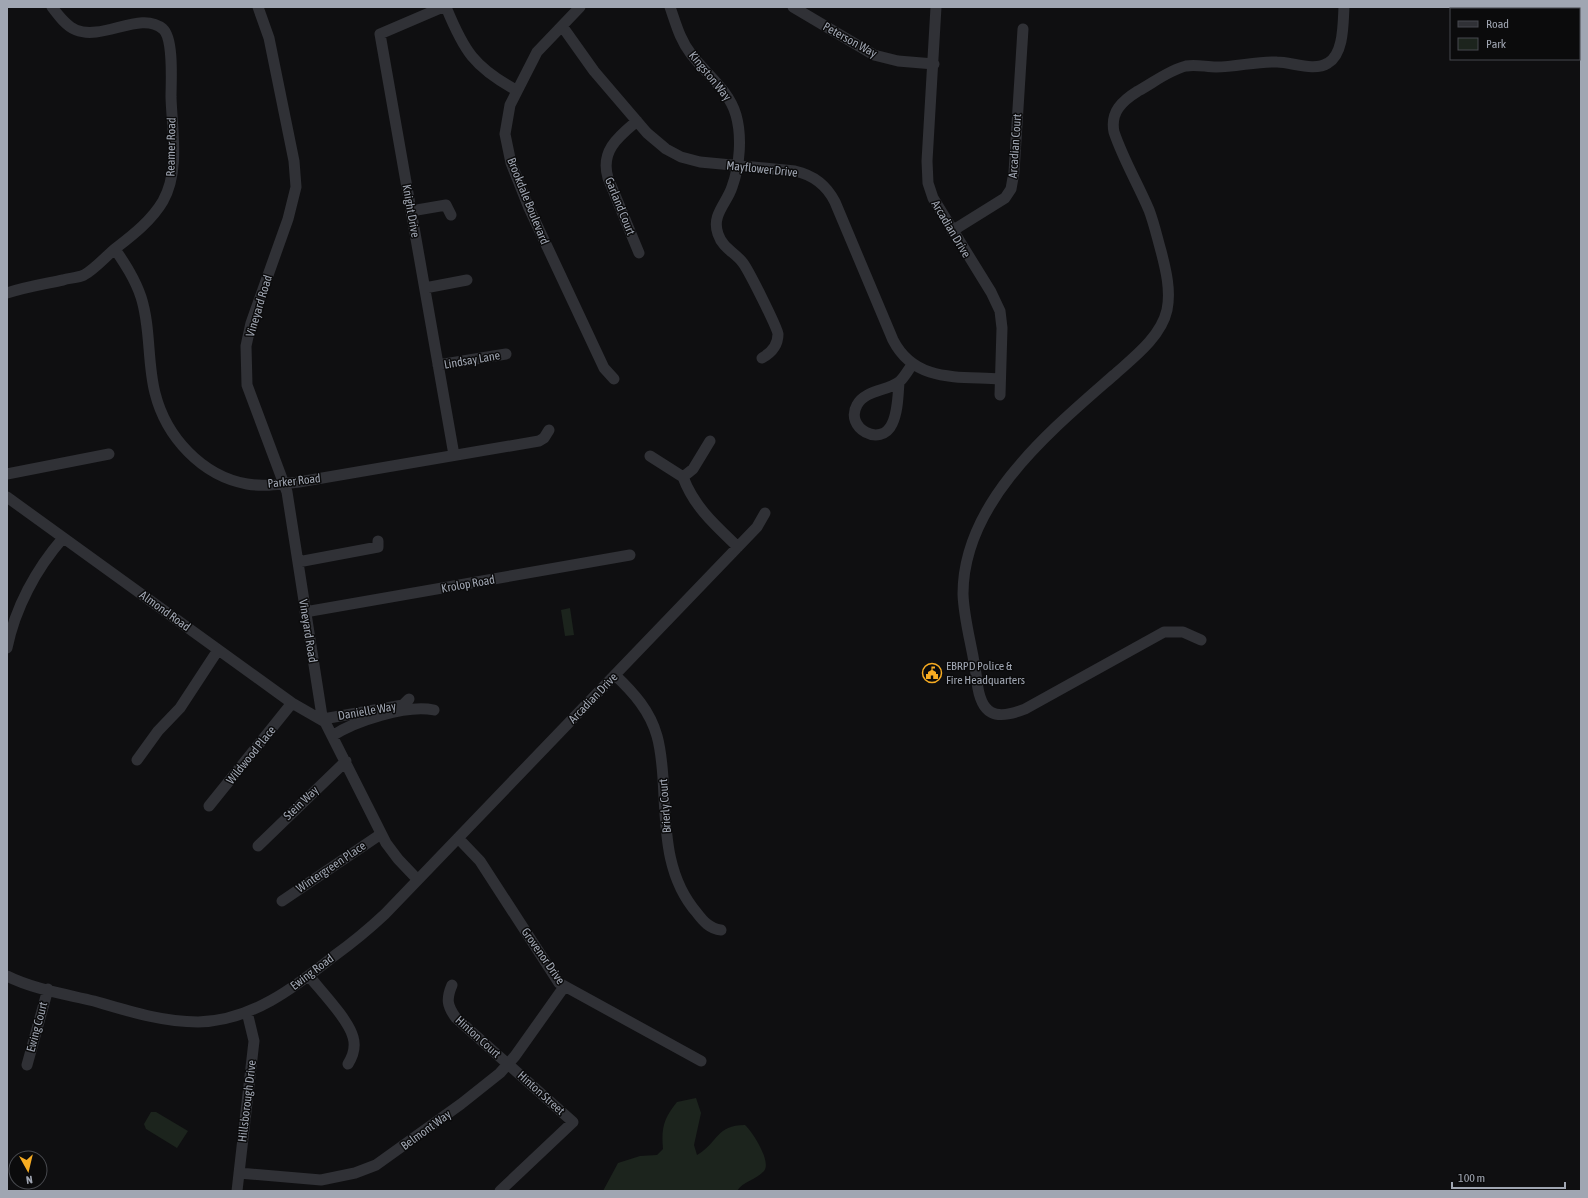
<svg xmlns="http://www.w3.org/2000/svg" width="1588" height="1198" viewBox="0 0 1588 1198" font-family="'Asap Condensed',sans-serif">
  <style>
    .green { fill: #1c241d }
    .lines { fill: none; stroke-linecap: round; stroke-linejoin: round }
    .minor { stroke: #303136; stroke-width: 11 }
    .labels { text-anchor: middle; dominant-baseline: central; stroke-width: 3; stroke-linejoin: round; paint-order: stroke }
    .street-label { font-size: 12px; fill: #a0a6b2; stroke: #0b0b0c }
    .poi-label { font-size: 12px; fill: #a0a6b2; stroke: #0b0b0c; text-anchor: start }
  </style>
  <rect width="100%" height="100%" fill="#0f0f11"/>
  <!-- green -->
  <path class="green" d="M570 608 574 635 565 636 561 610Z
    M696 1098 701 1113 694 1145 697 1155C718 1143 716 1125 745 1125 752 1131 772 1162 764 1171 756 1180 743 1181 737 1191H603L618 1163 640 1156 657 1155 663 1149C661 1128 664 1118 677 1102Z
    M151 1112H156L188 1131 177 1148 146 1129 144 1124Z"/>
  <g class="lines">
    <!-- minor -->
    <path class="minor" d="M258 7 269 38 294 161 296 187 288 219 251 323 246 346 247 385 287 492 322 716 386 843 398 859 417 879
      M443 7 380 34 454 455
      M446 7C464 51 474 67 516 90
      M580 7 537 52 510 105 505 134 511 163 529 208 604 368 614 379
      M670 7C676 24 680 40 691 54 706 74 729 90 736 115 742 136 740 165 732 187 727 203 711 215 718 234 723 249 735 252 743 263 749 271 777 327 778 334 778 346 771 353 762 358
      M793 7 874 55 898 61 934 64
      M936 7 927 161 928 183 933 198 991 292 1000 311 1002 328 1000 395
      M562 26 594 71 647 133 666 149 681 157 700 162 795 171C813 175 827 186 835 202L893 340C915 383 958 376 1000 379
      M637 121C618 137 600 151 608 178L639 253
      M411 211 446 205 451 215
      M952 231 1005 198 1011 189 1014 172 1023 29
      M115 249C125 264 135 279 141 297 151 328 147 362 155 393 166 437 202 476 247 484 265 487 281 484 299 482L539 441 544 438 549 430
      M425 288 467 280
      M7 293C25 287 44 284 63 280 69 278 78 278 84 275 95 269 106 256 116 248 133 235 152 220 163 201 180 171 172 130 171 97 171 82 174 39 163 29 141 10 103 41 76 30 66 26 58 15 52 7
      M438 365 506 354
      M899 382C898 395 898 412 892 424 881 448 844 428 857 405 865 390 887 391 899 382 904 378 908 370 912 365
      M650 456 683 477
      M7 474 109 454
      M683 477C694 507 716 526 738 547
      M683 477 693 469 710 441
      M7 497 292 703 325 722
      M298 562 378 547V541
      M305 612 630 555
      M1201 640 1183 632H1164L1025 709C995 721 981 715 977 682 974 652 964 623 963 594 963 502 1050 431 1114 375 1133 358 1161 337 1167 310 1171 291 1166 270 1161 251 1157 237 1154 223 1149 210 1138 184 1123 159 1114 132 1110 112 1122 101 1138 91 1153 83 1169 70 1186 66 1196 64 1206 67 1216 67 1237 67 1257 61 1277 62 1292 62 1314 72 1328 63 1344 54 1343 23 1344 7
      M7 648C15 608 36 569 63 538
      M615 675C634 693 650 711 657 736 661 750 662 764 663 778 666 826 664 875 697 913 703 921 710 929 721 930
      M323 719 403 705 409 699
      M332 736C355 721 407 704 434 710
      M137 760 158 731 180 708 218 650
      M209 806 292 703
      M458 838 480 861 559 983 701 1061
      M258 846 346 761
      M282 901 381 834
      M7 976C33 989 65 994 94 1001 128 1011 162 1022 198 1022 251 1021 294 988 334 956 352 943 369 929 385 914L757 527 765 513
      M309 976C321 991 348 1019 353 1037 356 1047 353 1056 348 1064
      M452 985C446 999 447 1006 456 1018L573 1122 500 1191
      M27 1065 48 989
      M239 1173 321 1180 355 1173 376 1165 461 1104 500 1073 515 1056 564 987
      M237 1191 254 1041 247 1012"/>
  </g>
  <!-- icons -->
  <defs>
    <g id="civic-ring" transform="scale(1)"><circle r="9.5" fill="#0b0b0c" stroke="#f7ac22" stroke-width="1.5"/><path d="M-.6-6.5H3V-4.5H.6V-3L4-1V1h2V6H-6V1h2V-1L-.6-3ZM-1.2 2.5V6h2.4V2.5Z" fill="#f7ac22"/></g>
  </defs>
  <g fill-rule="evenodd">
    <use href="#civic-ring" x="932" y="673"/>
  </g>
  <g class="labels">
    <!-- street labels -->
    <g class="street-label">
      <text transform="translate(850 40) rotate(29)">Peterson Way</text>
      <text transform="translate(710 76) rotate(51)">Kingston Way</text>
      <text transform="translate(1015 146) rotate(-86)">Arcadian Court</text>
      <text transform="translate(171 147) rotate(-89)">Reamer Road</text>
      <text transform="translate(762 169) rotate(6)">Mayflower Drive</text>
      <text transform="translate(528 201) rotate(68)">Brookdale Boulevard</text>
      <text transform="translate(620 206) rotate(68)">Garland Court</text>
      <text transform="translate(411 211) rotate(80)">Knight Drive</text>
      <text transform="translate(951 229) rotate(59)">Arcadian Drive</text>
      <text transform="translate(259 306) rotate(-73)">Vineyard Road</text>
      <text transform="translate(472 360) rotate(-10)">Lindsay Lane</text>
      <text transform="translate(294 481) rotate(-6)">Parker Road</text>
      <text transform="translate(468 584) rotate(-10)">Krolop Road</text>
      <text transform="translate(165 611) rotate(36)">Almond Road</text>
      <text transform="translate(308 631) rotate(81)">Vineyard Road</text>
      <text transform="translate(593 698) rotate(-46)">Arcadian Drive</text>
      <text transform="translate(367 711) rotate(-10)">Danielle Way</text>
      <text transform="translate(251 755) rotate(-51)">Wildwood Place</text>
      <text transform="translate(301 803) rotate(-44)">Stein Way</text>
      <text transform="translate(665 806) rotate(-94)">Brierly Court</text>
      <text transform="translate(331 867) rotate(-34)">Wintergreen Place</text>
      <text transform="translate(543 956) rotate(55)">Grovenor Drive</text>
      <text transform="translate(312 972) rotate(-37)">Ewing Road</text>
      <text transform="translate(37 1027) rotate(-75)">Ewing Court</text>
      <text transform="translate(478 1037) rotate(42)">Hinton Court</text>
      <text transform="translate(541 1093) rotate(42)">Hinton Street</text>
      <text transform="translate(247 1101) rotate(-83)">Hillsborough Drive</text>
      <text transform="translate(426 1130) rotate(-36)">Belmont Way</text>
    </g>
    <!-- poi labels -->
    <g class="poi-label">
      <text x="946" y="666">EBRPD Police &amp;<tspan x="946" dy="14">Fire Headquarters</tspan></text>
    </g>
  </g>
  <!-- border -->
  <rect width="1588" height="1198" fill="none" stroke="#a0a6b2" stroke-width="16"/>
  <!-- legend -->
  <rect x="1450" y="8" width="130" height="52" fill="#0b0b0c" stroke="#47494e"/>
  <rect x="1458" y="21" width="20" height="6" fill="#303136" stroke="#47494e"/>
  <text x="1486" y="28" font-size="12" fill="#a0a6b2">Road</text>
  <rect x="1458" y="38" width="20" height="12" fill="#1c241d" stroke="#47494e"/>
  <text x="1486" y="48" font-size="12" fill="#a0a6b2">Park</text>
  <!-- north arrow -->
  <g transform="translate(28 1170) rotate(172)"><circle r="19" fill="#0b0b0c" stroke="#47494e"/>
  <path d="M0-3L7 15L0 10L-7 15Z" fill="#f7ac22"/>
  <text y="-6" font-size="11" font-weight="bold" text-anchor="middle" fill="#a0a6b2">N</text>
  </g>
  <!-- scale -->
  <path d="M1452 1182v6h113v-6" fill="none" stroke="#a0a6b2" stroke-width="2"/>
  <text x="1458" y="1182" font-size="12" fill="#a0a6b2" stroke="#0b0b0c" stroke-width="3" paint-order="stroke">100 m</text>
</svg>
